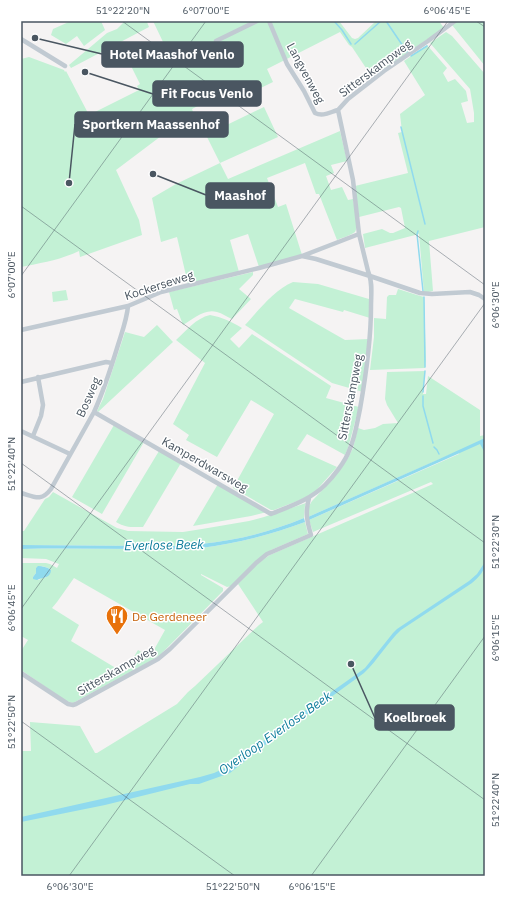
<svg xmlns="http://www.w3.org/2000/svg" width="506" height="897" viewBox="0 0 506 897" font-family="'IBM Plex Sans',sans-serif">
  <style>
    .green { fill: #c3f1d5; fill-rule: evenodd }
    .water { fill: #90daee }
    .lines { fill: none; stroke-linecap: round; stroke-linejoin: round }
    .stream { stroke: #90daee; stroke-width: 1.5 }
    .minor { stroke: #c1cad2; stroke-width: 4.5 }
    .ticks { fill: none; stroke: #4a5661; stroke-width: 1; stroke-opacity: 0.45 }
    .labels { text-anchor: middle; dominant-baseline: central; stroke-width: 3; stroke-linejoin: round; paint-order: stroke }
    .street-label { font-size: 12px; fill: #4a5661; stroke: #fff }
    .food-label { font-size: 12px; fill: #c56008; stroke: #fff; text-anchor: start }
    .water-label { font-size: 13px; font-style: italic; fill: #0c7c9b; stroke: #fff }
    .leader { fill: none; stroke: #4a5661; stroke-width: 1.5 }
    .callout-dot { fill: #4a5661; stroke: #fff; stroke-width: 1.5 }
    .callout { fill: #4a5661; stroke: #4a5661; stroke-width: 1.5 }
    .callout-label { font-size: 13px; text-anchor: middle; font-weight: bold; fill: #fff }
    .neatline { fill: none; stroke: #4a5661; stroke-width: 1.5 }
    .ticks-label { font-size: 10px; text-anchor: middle; fill: #4a5661 }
  </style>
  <rect width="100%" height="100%" fill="#f5f3f3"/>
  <!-- green -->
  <path class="green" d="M71 21H101L105 30 84 46 77 36 66 44 51 35 53 29Z
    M125 21H142L147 22 149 27 71 68 69 65 94 44 107 33 117 29Z
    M153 21H339L352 38 355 39 358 38 376 21H439L444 28 372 77 352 47 349 45 340 32 267 69 273 82 236 100 230 89 192 109 193 112 116 170 139 220 142 235 80 257 79 251C60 260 41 263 21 267V59L29 57 64 70 65 72 66 71 89 115 139 90 137 86 140 84 128 60 148 51 149 52 164 44Z
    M458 21H485V66L452 25Z
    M446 32 452 36 485 74V227L429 241 433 291 424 293 419 234 365 248 363 234 382 229 390 233H393L405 228 401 208 399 207 359 217 355 186 408 173 398 133 402 132 400 114 425 95 404 61 427 45 447 68 443 73 448 82 455 79 466 91 468 101 461 103 467 123 474 122V113L470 89 430 43Z
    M264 107 278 137 220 163 228 179 340 131 347 161 331 165 334 173 326 176 331 190 342 187 348 200 353 199C354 206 359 226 355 232 352 235 341 238 337 240L319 194H316L305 163 267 178 278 207 286 204 302 255 259 267 248 234 230 240 239 272 188 284 177 237 161 242 152 198 176 184 220 163 206 135Z
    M253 272V275L239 289 251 299 232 319C227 317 222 313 217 312 205 308 193 319 183 325L177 309 174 310 169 292Z
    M293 282 318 284 369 299 370 318 344 310 343 312 295 299 289 308 345 340 369 339 363 392 332 383 245 325C258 311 275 289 293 282Z
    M398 289 417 295 424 297 426 360 425 368 370 370 374 337V318L386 319 387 297 389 295H396Z
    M66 290 68 300 53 302 52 292Z
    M210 315C222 317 232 322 242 328L230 339 239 348 252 334 331 386 326 398 359 407 348 448 345 455 307 434 297 449 337 467 314 493 300 500 274 510H271L233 488 274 414 251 400 217 457 186 440 189 435 173 424 205 363 176 340C186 331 196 318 210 315Z
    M157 325 173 342 98 412 97 411 103 399 125 332 144 337Z
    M425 371 423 394H426L428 376 480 410V436L485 435V438L483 439 485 441V876H21V751H31L30 722 80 726 95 753H97L177 704 188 692 195 686 259 625 263 622 238 584 255 566 264 559 270 555 433 484 431 482 313 532 309 520 459 454 458 451 308 517 309 506 312 501 331 481 348 458 353 448 358 428 364 430 375 428 383 424 398 423 387 405 385 399 387 372Z
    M114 425 144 442 102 514 72 497Z
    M159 451 181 463 143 527C132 527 126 528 116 522Z
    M218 484 267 512 251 516 193 526Z
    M53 492 117 528 128 531 183 532 202 529 249 521 264 517 306 503 305 505 304 518C270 532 238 540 201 544 182 547 162 546 143 546 102 546 62 545 21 545V531H24L45 499 49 497Z
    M305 522 308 534 271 550 231 586 227 587 201 574V575L223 588V591L168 647 160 655 149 662 73 703 66 701 21 670V651L28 640 21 636V565L22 563H46L50 564 57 568 59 564 46 559 21 558V549C62 548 102 549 143 549 162 549 182 550 201 548 237 543 271 535 305 522ZM42 566 48 568 51 570 45 578H41L39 580 33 577 36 573V568ZM74 578 165 630 150 657 138 650 124 673 71 641 79 625 52 608 57 602Z"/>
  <!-- water -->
  <path class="water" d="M485 438V441L483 443 485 448V453L480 444 309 520 308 517 437 460Z
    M304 518 305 522C271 535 237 543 201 548 182 550 162 549 143 549 102 549 62 548 21 549V545C62 545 102 546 143 546 162 546 182 547 201 544 238 540 270 532 304 518Z
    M485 562C485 571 479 577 472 583L401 630C387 643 378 660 364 673L261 748 230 773 199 784H190L105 805 21 822V817L200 777 214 773 225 768 245 753 262 742 286 724 361 671 365 668 393 633 397 629 469 581 477 574Z
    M38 566C43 566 47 567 51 570 51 578 43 577 37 580L33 579V577L36 573V568Z"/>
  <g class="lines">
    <!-- stream -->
    <path class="stream" d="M334 21 342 30 351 44
      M386 21 407 52
      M355 44 381 21
      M411 56 427 46
      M401 127 425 224
      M418 231 417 234 423 291
      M424 297 425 367
      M423 392 425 371
      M423 396V406L433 443
      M434 447 437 450 439 454"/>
    <!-- minor -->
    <path class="minor" d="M269 21 287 64 304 91 315 113C323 117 330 112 338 110
      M21 39 65 66
      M216 41 257 21
      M338 110 348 99 384 71 428 41 455 21
      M302 256 316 259 370 276 420 293 432 294 470 292 479 295 485 299
      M21 330 128 306 161 292 259 268 302 256 359 234
      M21 382 106 362 112 363
      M94 412 271 514C290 506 310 500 325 485 333 477 345 462 349 451 355 438 357 423 360 409 366 375 371 342 371 307 371 295 373 282 368 271L359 234 353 180 338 110
      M21 431 70 454
      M33 436 41 416 43 405 38 377
      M21 493C35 497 41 502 51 489L94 412C104 390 111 368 118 345 122 332 127 319 128 306
      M21 673 68 704 73 705 76 704 158 659 170 649 256 563 267 554 311 535C307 521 305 513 309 498"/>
  </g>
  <!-- ticks -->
  <path class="ticks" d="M122 21 485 285M476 21 485 27M21 206 485 543M21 276 206 21M21 463 485 800M21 609 448 21M21 721 235 876M69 876 485 303M311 876 485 636"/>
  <!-- icons -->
  <defs>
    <g id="restaurant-pin" transform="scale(1.15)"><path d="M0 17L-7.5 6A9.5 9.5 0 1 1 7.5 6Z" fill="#e8710a" stroke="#fff"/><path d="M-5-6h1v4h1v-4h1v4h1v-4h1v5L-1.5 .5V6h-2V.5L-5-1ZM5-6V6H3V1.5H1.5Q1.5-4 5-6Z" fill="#fff"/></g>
  </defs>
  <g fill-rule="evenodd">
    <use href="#restaurant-pin" x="117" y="616"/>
  </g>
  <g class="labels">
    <!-- street labels -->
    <g class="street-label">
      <text transform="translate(375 68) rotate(-37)">Sitterskampweg</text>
      <text transform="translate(306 73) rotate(62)">Langvenweg</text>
      <text transform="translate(159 285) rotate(-18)">Kockerseweg</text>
      <text transform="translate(88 397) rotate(-66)">Bosweg</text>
      <text transform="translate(350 397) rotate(-79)">Sitterskampweg</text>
      <text transform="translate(205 464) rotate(30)">Kamperdwarsweg</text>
      <text transform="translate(116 670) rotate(-30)">Sitterskampweg</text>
    </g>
    <!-- food labels -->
    <g class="food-label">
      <text x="132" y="616">De Gerdeneer</text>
    </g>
    <!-- water labels -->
    <g class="water-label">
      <text transform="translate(164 545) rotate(-1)">Everlose Beek</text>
      <text transform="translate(275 733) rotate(-35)">Overloop Everlose Beek</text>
    </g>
  </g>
  <!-- callouts -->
  <path class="leader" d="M35 38L102 54M85 72L153 94M69 183L75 124M153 174L206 195M351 664L375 718"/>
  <g class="callout-dot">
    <circle cx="35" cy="38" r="4"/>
    <circle cx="85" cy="72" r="4"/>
    <circle cx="69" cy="183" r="4"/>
    <circle cx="153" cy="174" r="4"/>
    <circle cx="351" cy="664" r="4"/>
  </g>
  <g class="callout">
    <rect x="102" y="42" width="141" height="25" rx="4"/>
    <rect x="153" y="81" width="108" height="25" rx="4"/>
    <rect x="75" y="112" width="153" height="25" rx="4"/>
    <rect x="206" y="183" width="68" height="25" rx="4"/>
    <rect x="375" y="705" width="79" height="25" rx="4"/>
  </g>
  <g class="callout-label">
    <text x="172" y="59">Hotel Maashof Venlo</text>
    <text x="207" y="98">Fit Focus Venlo</text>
    <text x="151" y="129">Sportkern Maassenhof</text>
    <text x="240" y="200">Maashof</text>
    <text x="415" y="722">Koelbroek</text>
  </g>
  <!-- border -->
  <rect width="506" height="897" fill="none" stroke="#ffffff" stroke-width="44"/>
  <rect x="22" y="22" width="462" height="853" class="neatline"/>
  <g class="ticks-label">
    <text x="123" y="14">51°22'20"N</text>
    <text x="206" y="14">6°07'00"E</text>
    <text x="447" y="14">6°06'45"E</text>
    <text transform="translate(11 275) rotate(-90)" y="4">6°07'00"E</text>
    <text transform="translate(495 305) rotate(-90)" y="4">6°06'30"E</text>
    <text transform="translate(11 464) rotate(-90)" y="4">51°22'40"N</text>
    <text transform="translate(495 542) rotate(-90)" y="4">51°22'30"N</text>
    <text transform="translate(11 608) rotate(-90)" y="4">6°06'45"E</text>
    <text transform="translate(495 638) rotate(-90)" y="4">6°06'15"E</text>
    <text transform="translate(11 722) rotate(-90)" y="4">51°22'50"N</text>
    <text transform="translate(495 800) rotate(-90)" y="4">51°22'40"N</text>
    <text x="70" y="890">6°06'30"E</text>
    <text x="233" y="890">51°22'50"N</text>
    <text x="312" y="890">6°06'15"E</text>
  </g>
</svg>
